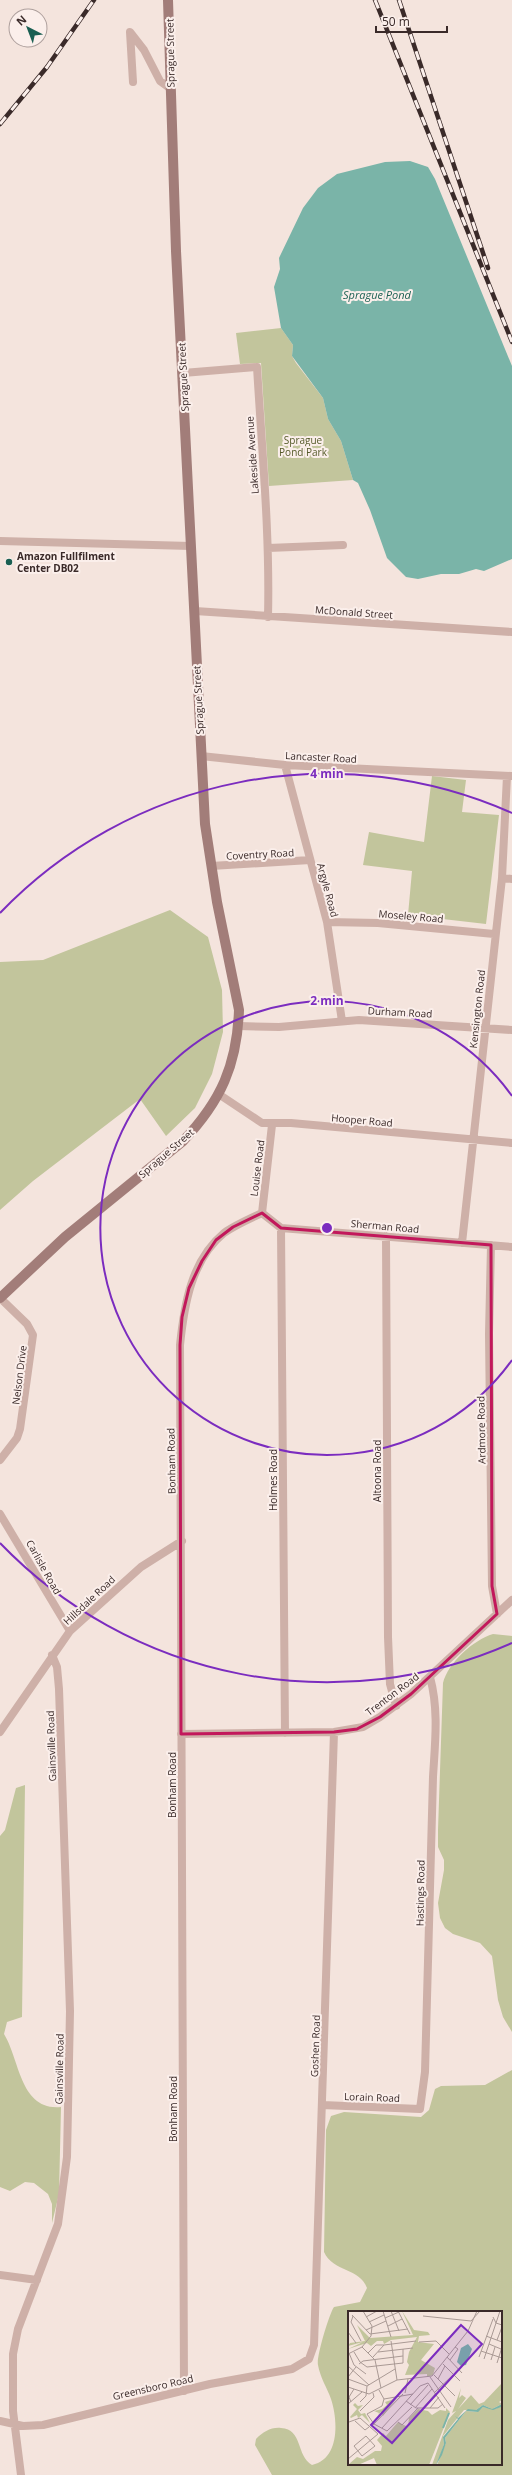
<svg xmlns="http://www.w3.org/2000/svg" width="512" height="2475" viewBox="0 0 512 2475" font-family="'Open Sans',sans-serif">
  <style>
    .green { fill: #c2c59c; fill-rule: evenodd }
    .water { fill: #7ab4a8 }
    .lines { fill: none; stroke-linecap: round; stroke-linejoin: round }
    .street { stroke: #ceb0a8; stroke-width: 8 }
    .secondary { stroke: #a27d79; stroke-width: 10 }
    .rail-casing { stroke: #3a2a29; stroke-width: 4.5 }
    .rail { stroke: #fbefeb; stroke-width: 3; stroke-dasharray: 9; stroke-linecap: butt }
    .marked { fill: none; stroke: #c2185b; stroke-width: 3; stroke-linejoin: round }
    .ring { fill: none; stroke: #7b2cbf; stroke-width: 2 }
    .poi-dot { fill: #1a5f52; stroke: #fbefeb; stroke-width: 1.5 }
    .labels { text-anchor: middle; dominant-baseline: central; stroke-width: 4; stroke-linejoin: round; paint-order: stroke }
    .street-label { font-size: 10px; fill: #3a2a29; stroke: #fbefeb }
    .park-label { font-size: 10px; fill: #555b2a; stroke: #fbefeb }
    .poi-label { font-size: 10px; font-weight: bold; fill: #3a2a29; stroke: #fbefeb; text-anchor: start }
    .water-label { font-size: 11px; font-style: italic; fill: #1a5f52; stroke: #fbefeb }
    .inset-river { fill: none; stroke: #7ab4a8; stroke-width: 2 }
    .inset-road { fill: none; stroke: #aa9a95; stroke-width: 1 }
    .view { fill: #7b2cbf; fill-opacity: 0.15; stroke: #7b2cbf; stroke-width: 2 }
    .inset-edge { fill: none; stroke: #3a2a29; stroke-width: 2 }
    .centre { fill: #7b2cbf; stroke: #fbefeb; stroke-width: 2 }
    .ring-label { font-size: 12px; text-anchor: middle; font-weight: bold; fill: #7b2cbf; stroke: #fbefeb; stroke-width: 4; stroke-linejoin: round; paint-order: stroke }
  </style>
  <rect width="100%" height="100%" fill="#f4e4dd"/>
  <!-- green -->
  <path class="green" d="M281 328 293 345 292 356 296 363 323 398 328 419 341 441 353 480 269 486 261 363 240 364 236 333Z
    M432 776 466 780 462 812 499 815 486 924 408 915 412 871 363 865 369 832 424 842Z
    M170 910 208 937 222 990 223 1032 212 1074 195 1108 166 1136 140 1099 33 1181 0 1210V962L43 960Z
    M493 1634 512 1636V2032L503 2017 498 2000 492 1956 480 1943 453 1934 445 1928 440 1918 438 1903 444 1870V1860L438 1847V1830L443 1683C448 1663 473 1640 493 1634Z
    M25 1785 22 2017 7 2022 4 2034C20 2060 20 2111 61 2107L59 2194 52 2223V2204L48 2194 34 2183 25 2182 10 2191 0 2187V1836L5 1830 16 1788Z
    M512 2070V2475H272L255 2445 256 2439C263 2432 271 2427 281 2428 303 2429 296 2456 312 2465 340 2459 338 2420 331 2399 327 2388 320 2377 318 2365 316 2358 329 2314 334 2307L360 2302 367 2288C360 2268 333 2272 324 2252L326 2130 331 2116 344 2112 421 2117 429 2110 435 2089 441 2086 485 2085ZM349 2312H501V2464H349Z"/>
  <!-- water -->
  <path class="water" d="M410 161 428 167 435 179 512 366V559L484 571 476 569 459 574H441L418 579 406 577 387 558 370 510 358 483 353 480 341 441 328 419 323 398 292 356 293 345 281 328 274 287 280 269 279 258 303 208 318 188 337 174 385 162Z"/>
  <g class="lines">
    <!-- street -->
    <path class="street" d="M133 82 130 32 144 50 160 81 171 89
      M183 373 257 367C262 451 270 534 268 617
      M0 541 191 546
      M268 548 343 545
      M195 611 512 632
      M201 756 285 765 511 776
      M285 765 327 922 342 1021
      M211 866 310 860
      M502 878 512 879
      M327 922 378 923 494 934
      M238 1026 279 1027 359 1020 512 1030
      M220 1095 262 1123H291L512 1143
      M262 1213 281 1228 512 1247
      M262 1213 272 1125
      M281 1228 285 1733
      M386 1236 388 1637 390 1684 396 1706
      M462 1243 502 878 507 776
      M491 1245 489 1334 492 1586 497 1614
      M0 1460 17 1438 20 1429 33 1335 27 1324 0 1298
      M0 1514 70 1631
      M0 1732 70 1631 141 1567 182 1541
      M181 1734 334 1732 363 1727 380 1717 411 1694 512 1600
      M322 2105 420 2109 425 2072 433 1777C435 1743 439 1710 430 1677
      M0 2275 37 2280
      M184 2391 180 1345C184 1306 191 1260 224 1233 235 1225 249 1219 262 1213
      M0 2421 23 2426 43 2425 210 2384 292 2369 309 2359 314 2345 334 1732
      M21 2475 13 2411V2354L18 2329 58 2224 67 2157 70 2011 59 1689 57 1667 52 1655"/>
    <!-- secondary -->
    <path class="secondary" d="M0 1298 65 1237 183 1141C221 1101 237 1065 239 1010L217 902 205 824 176 251 168 0"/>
    <!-- rail casing -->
    <g class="rail-casing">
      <path id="rail" d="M375 0 512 342
        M399 0 488 268
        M0 124 47 67 94 0"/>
    </g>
    <!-- rail -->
    <use href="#rail" class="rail"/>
  </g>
  <!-- marked area -->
  <path class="marked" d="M262 1213 281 1228 491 1245 492 1586 497 1614 411 1694 380 1717 357 1729 334 1732 181 1734 180 1345 182 1317 189 1288 202 1261 216 1240 233 1227Z"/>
  <!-- distance rings -->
  <g class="ring">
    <path d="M512 1360A227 227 0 1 1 512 1096"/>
    <path d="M512 1643A454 454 0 0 1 0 1543M0 913A454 454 0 0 1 512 813"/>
  </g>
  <!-- markers -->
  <circle class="poi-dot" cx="9" cy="562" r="4"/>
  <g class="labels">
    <!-- street labels -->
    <g class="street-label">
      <text transform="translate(170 53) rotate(-91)">Sprague Street</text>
      <text transform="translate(183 377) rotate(-93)">Sprague Street</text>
      <text transform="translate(252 455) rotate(-94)">Lakeside Avenue</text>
      <text transform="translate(354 612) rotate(4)">McDonald Street</text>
      <text transform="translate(198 700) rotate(-93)">Sprague Street</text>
      <text transform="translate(321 757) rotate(3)">Lancaster Road</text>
      <text transform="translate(260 854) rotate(-3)">Coventry Road</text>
      <text transform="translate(328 890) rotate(75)">Argyle Road</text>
      <text transform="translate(411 916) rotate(5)">Moseley Road</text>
      <text transform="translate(477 1009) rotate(-84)">Kensington Road</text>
      <text transform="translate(400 1012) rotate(3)">Durham Road</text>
      <text transform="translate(362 1120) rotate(5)">Hooper Road</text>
      <text transform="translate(166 1153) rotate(-41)">Sprague Street</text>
      <text transform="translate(257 1168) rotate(-83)">Louise Road</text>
      <text transform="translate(385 1226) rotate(5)">Sherman Road</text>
      <text transform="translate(19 1375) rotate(-83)">Nelson Drive</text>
      <text transform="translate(481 1430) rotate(-91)">Ardmore Road</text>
      <text transform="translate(171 1461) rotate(-91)">Bonham Road</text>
      <text transform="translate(377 1471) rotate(-90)">Altoona Road</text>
      <text transform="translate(273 1480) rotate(-90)">Holmes Road</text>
      <text transform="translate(44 1567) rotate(61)">Carlisle Road</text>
      <text transform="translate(89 1600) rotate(-43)">Hillsdale Road</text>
      <text transform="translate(392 1694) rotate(-37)">Trenton Road</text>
      <text transform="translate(51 1746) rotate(-92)">Gainsville Road</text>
      <text transform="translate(172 1785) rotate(-90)">Bonham Road</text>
      <text transform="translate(420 1893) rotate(-89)">Hastings Road</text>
      <text transform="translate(315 2046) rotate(-88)">Goshen Road</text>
      <text transform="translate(59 2069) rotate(-89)">Gainsville Road</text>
      <text transform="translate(372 2097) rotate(2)">Lorain Road</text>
      <text transform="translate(173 2109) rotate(-90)">Bonham Road</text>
      <text transform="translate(153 2387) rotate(-13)">Greensboro Road</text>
    </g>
    <!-- park labels -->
    <g class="park-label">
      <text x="303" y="440">Sprague<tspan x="303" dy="12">Pond Park</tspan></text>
    </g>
    <!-- poi labels -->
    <g class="poi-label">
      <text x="17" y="556">Amazon Fullfilment<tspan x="17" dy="12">Center DB02</tspan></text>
    </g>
    <!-- water labels -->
    <g class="water-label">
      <text x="377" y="294">Sprague Pond</text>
    </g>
  </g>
  <!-- overview -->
  <g transform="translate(348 2311)">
    <rect width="154" height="154" fill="#f4e4dd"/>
    <path d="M54 0 66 19 80 21 82 24 71 25 70 31 86 33 73 49 87 57 85 64 79 66V63L57 64 61 54 59 51 61 41 69 26 43 29 36 33 35 30H29L23 35 19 32 0 38 15 31 0 35 2 32 17 30 9 14 22 27 65 24ZM154 72V89L151 91 154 93 144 98 135 94 128 99H116L95 125 96 133 92 145 88 154H84L100 109 108 100 104 102 113 77 111 87 114 84 118 87 110 98 123 84 131 93 136 91ZM49 87 35 105 33 101 30 104 31 102 26 100 34 98 39 94 37 91ZM7 92 10 95 15 94 10 99 13 103 17 102 22 112 14 104 10 107 9 104 3 107 2 106 9 98 5 94ZM154 95V154H89L98 132 97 127 118 100 129 101 135 96 147 98ZM98 97 102 101 81 154H29L26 147 10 154 1 153 9 146 15 148 27 140H33L34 135 29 129 35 122 38 125 50 111 60 116 61 107 70 98 80 100 84 104 92 99 98 100Z" fill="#c2c59c"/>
    <path d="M120 33 124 38 118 54 113 55 109 51 113 37ZM154 93 153 96 145 99 135 96 130 101 118 100 97 127 98 132 94 144 88 154 96 133 95 126 110 108 107 105 110 107 120 98 128 99 135 94 144 98Z" fill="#7ab4a8"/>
    <path class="inset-river" d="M95 117 101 102"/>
    <path class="inset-road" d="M35 0 43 26M43 0 51 20M50 0 62 23M4 4 22 23 60 18M5 5 3 11 13 30M75 5 123 10 132 0M18 6 29 0M145 6 148 12 154 14M37 7 51 1M21 11 36 4M40 15 54 8M18 19 38 10M0 21 8 32M138 25 154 31M149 29 154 16M43 30 49 69M71 31 88 30 101 43M141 33 153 38M14 36 27 49 33 77M133 40 154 47M6 41 12 51 19 56 55 52V38M30 41 65 37M1 42 6 54 18 63M20 42 28 34H36M0 43 14 36 23 25 24 15 15 0M25 46 36 34 68 30M99 46 114 62M131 46 145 8M136 48 152 0M102 49 110 38 107 36M143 49 147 36M149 52 154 36M11 53 15 50 55 45M95 53 112 70M0 55 21 74M86 64 107 85M0 66 8 56M82 66 103 96M0 68 19 75M90 68 97 55M80 72 97 97M0 76 21 83 49 69 84 65 120 20 129 0M31 79 36 88 65 83M87 81 105 64M57 82 60 68M36 88 34 95 19 103 26 113 39 120 64 96M58 90 68 97H90L95 93M3 91 1 86 6 78M12 91 18 85 19 75 47 58M0 93 14 81M62 94 80 74M67 97 84 78M75 97 88 82M82 97 91 86M12 100 26 86 25 82M7 110 17 119 21 116M50 111 54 114 70 97M24 115 55 83M34 117 72 75 80 72M18 125 27 135 14 145 6 135ZM0 148 30 123 12 107 1 111"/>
    <path class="view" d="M113 14 134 33 44 132 23 114Z"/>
    <rect width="154" height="154" class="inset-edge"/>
  </g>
  <circle cx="327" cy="1228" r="6" class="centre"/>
  <g class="ring-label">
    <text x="327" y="778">4 min</text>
    <text x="327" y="1005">2 min</text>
  </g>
  <!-- north arrow -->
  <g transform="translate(28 28) rotate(318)"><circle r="19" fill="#fbefeb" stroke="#aea09d"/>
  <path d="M0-3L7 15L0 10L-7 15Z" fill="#1a5f52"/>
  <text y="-6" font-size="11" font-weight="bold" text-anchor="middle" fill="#3a2a29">N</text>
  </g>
  <!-- scale -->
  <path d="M376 26v6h71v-6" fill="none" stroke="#3a2a29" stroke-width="2"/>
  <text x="382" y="26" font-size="12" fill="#3a2a29" stroke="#fbefeb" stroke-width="3" paint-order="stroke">50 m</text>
</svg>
